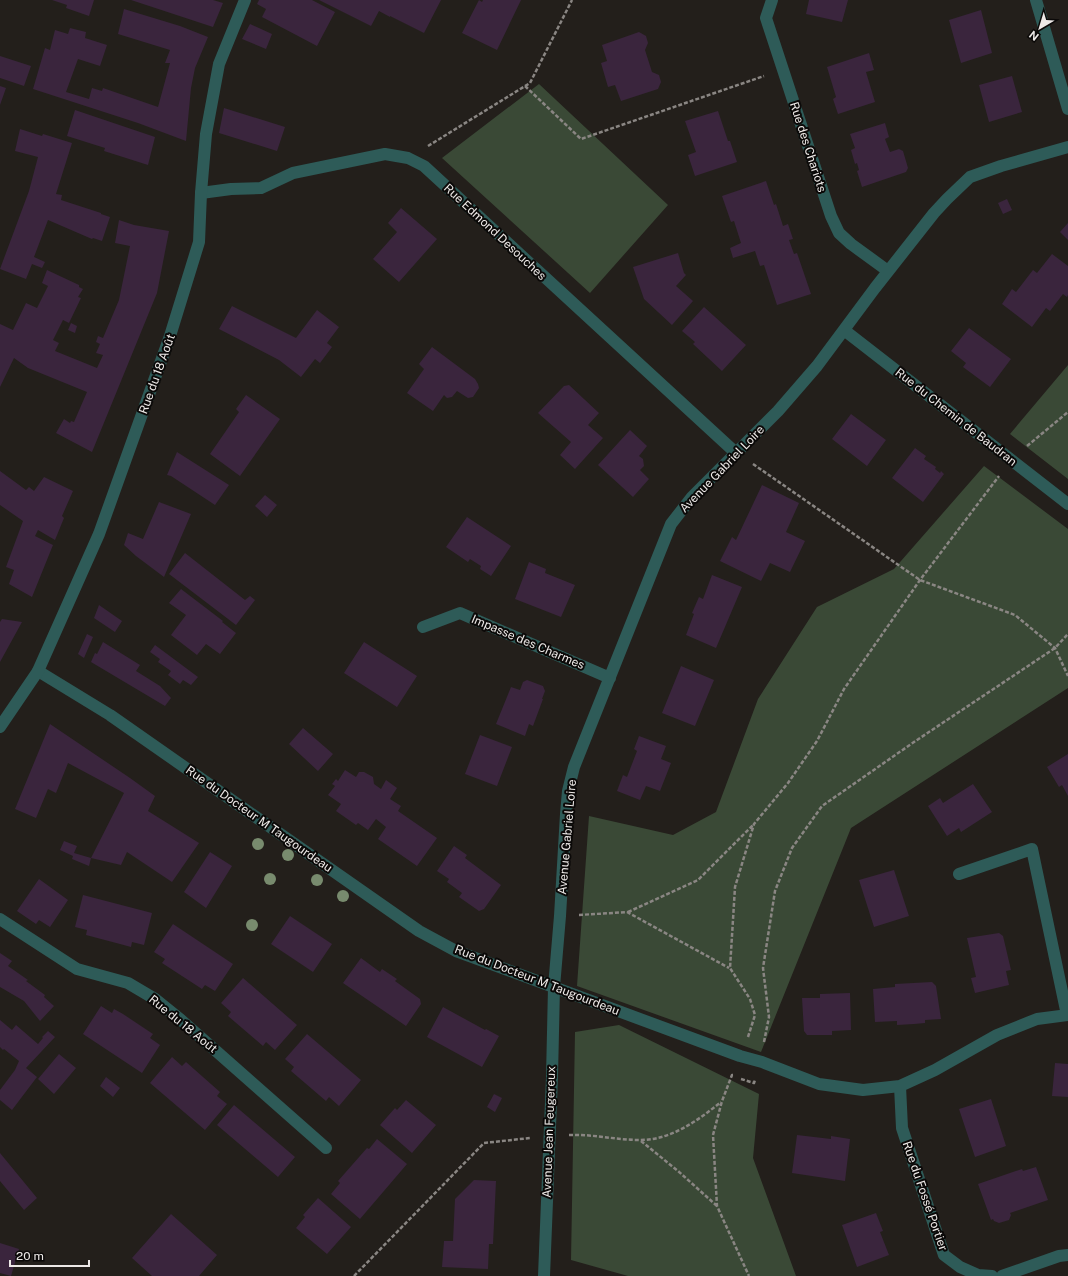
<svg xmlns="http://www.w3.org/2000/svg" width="1068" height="1276" viewBox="0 0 1068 1276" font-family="'Public Sans',sans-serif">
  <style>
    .green { fill: #3a4936 }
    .building { fill: #3a253d }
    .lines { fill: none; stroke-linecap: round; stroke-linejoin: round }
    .path { stroke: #8a8683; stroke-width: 2.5; stroke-dasharray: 4 2; stroke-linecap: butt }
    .minor { stroke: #2e5b58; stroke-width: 12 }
    .tertiary { stroke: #2e5b58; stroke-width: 12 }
    .tree { fill: #788b6e }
    .labels { text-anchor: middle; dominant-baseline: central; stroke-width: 4; stroke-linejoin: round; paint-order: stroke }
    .street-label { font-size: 12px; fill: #ede9e7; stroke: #0b0908 }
  </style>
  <rect width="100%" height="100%" fill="#231f1b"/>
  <!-- green -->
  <path class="green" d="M539 84 668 205 590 293 442 158Z
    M1068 365V479L1010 434Z
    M984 466 1068 529V688L851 828 761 1052 577 986 589 816 673 835 716 812 758 699 817 607 894 569Z
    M619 1025 759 1094 753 1158 796 1276H628L571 1260 575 1032Z"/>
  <!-- building -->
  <path class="building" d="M52 0H94L89 16 66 8 67 5Z
    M131 0H213L223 3 213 27Z
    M259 0H312L335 12 317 46 262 17 266 9 257 4Z
    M319 0H441L424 33 390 16V17L379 11 371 26Z
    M479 0 482 2 483 0H521L497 50 462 33Z
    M809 0H848L842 22 806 14Z
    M124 9 180 26 208 37 195 68 191 88 186 141 138 123 33 89 45 48 50 50 55 30 68 34 70 28 86 32 85 38 107 45 100 66 78 59 66 92 89 99 92 88 102 91 103 88 158 107 170 63H165L170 50 118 34Z
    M981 10 992 53 961 63 949 20Z
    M250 24 272 34 266 49 242 39Z
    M639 32 646 36 648 43 645 50 652 72 659 75 661 82 658 89 621 101 615 85 608 87 601 63 607 61 602 45Z
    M869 53 874 70 866 72 875 102 838 114 833 99 836 97 827 67Z
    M0 56 31 66 24 86 0 78Z
    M1012 76 1022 112 989 122 979 85Z
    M0 86 6 88 0 105Z
    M224 108 285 127 277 151 219 133Z
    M75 110 155 137 148 165 104 151 105 148 67 136Z
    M718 111 728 141H730L737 162 695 176 688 155 696 152 685 121Z
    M885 123 889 137 885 139 890 152 899 149 903 151 908 168 906 172 862 187 857 171 859 170 857 163 855 164 851 150 855 148 850 134Z
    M20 129 42 136 43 134 72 143 56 194 62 195 61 200 101 213V214L110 217 102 241 93 238 92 239 48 220 34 257 45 262 42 268 32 264 26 279 0 269 29 191 38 157 15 151Z
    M766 181 774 205 776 204 783 226 788 224 793 239 789 240 794 254 797 253 811 294 777 305 764 265 760 266 755 251 733 258 730 248 741 243 734 221 731 222 722 196Z
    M1007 199 1012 210 1003 214 998 203Z
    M401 208 437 239 399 282 373 259 397 232 388 223Z
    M119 220 134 225 169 231 157 293 92 452 56 433 64 419 70 423 71 421 74 422 87 392 28 368 14 358 0 387V324L13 330 26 303 37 308 48 286 42 283 47 270 79 285V287L83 289 78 297 81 298 69 323 63 320 53 340 59 343 55 351 97 368 103 355 96 353 100 344 96 342 98 336 103 338 119 300 130 246 115 243Z
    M1068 223V240L1060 232Z
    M678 253 684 273 686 275 676 286 693 301 672 325 644 299 633 267Z
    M1052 254 1068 266V295L1067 297 1063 294 1050 311 1046 308 1032 327 1002 304 1012 289 1016 292 1033 270 1037 273Z
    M232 306 296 338 317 310 339 327 327 343 332 347 320 363 315 359 301 377 279 360 219 329Z
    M704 307 746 345 722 371 693 344 695 342 682 331Z
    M71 323 77 326 75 333 68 330Z
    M969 328 1011 359 990 387 963 367 966 363 951 351Z
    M432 347 475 379 478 384 479 388 473 397 468 398 457 391 452 397 447 398 444 395 433 411 407 393 424 369 419 364Z
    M569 385 599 413 588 425 603 438 575 469 560 455 571 442 538 413 564 386Z
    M246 395 280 419 240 476 210 454 239 412 236 409Z
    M851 414 886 440 867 466 832 439Z
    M630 430 647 446 639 456 643 459 644 466 640 470 649 479 633 497 598 465Z
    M915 448 926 456 924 459 936 467 935 469 940 473 941 471 944 474 923 502 892 478Z
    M177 452 229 485 215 505 171 476 167 475Z
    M0 471 26 490 29 487 34 491 44 477 73 491 62 516 64 518 55 540 38 530 35 536 53 545 32 597 9 584 14 570 6 567 23 521 0 505Z
    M762 485 799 503 786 532 805 541 790 572 770 563 761 581 720 561 732 537 736 540Z
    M265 495 277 505 267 517 255 506Z
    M159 502 191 514 164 577 136 556 124 545 128 533 143 539Z
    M467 517 511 546 491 576 480 569 481 566 470 559 468 562 446 547Z
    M185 553 245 600 250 596 255 600 236 625 169 574Z
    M529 562 546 569 545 573 575 585 561 617 515 599Z
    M712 575 742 587 716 648 686 635 694 614 692 613 699 597 703 599Z
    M181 589 223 621 222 622 236 633 220 654 206 644 197 655 171 635 186 615 169 603Z
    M99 605 122 621 115 632 94 618Z
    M2 619 22 622 0 662V622Z
    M87 634 93 637 84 658 78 654Z
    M103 642 140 665 136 671 160 686 171 698 165 706 91 662 95 653 97 654Z
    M364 642 417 676 397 707 344 673Z
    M155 645 198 677 191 685 183 680 180 684 168 675 171 671 158 662 160 659 150 652Z
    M681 666 714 680 695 726 662 713Z
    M527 680 543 686 545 691 542 699H543L533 726 529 724 525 736 496 724 511 687 520 690 523 682Z
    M50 724 130 778 155 796 148 811 199 843 172 882 127 852 121 865 91 858 89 866 72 859 73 856 60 850 64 841 77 846 74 853 91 858 124 793 68 763 56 793 48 789 36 818 15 809Z
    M303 728 333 754 318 771 289 744Z
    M480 735 512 747 497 786 465 774Z
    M639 736 666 746 661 759 671 763 660 791 646 786 640 800 617 791 623 775 627 777 637 751 634 749Z
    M1068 754V796L1062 785 1059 787 1047 767Z
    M345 770 356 777 359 772H364L373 777 374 784 381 789 386 780 397 788 390 799 401 806 398 811 437 838 417 866 378 839 386 827 376 819 368 830 358 823 356 825 336 811 341 804 328 795 335 786 332 784 336 779 338 781Z
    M973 784 992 812 961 832 959 828 947 836 928 806 940 798 943 803Z
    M454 846 467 855 465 858 501 885 484 909 479 911 459 897 462 893 447 882 449 879 437 871Z
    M210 852 232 866 206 908 184 892Z
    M894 870 909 916 874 927 859 880Z
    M39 879 68 900 50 927 39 920 36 924 17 911Z
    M83 895 152 913 144 945 132 942 131 947 120 944 86 935 87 930 75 927Z
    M290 916 332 944 313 972 271 944Z
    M173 924 233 964 215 991 205 985 202 989 162 963 165 959 154 952Z
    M999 933 1003 936 1011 970 1006 971 1009 985 975 993 971 978 976 977 967 938Z
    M0 953 12 961 8 966 28 980 26 981 45 995 44 997 54 1006 40 1021 24 1001 0 987Z
    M361 958 380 972 382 969 397 979 395 981 420 999 421 1004 406 1026 343 983Z
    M243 978 297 1025 275 1050 266 1042 263 1046 228 1016 231 1012 221 1003Z
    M932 982 936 986 941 1019 925 1020V1023L914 1024 897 1025V1021L875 1022 873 989 895 987V984Z
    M850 993 851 1030 832 1031V1035H807L804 1031 802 998H820V994Z
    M101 1006 112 1013 114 1009 123 1014 153 1034 150 1038 160 1045 142 1073 83 1034Z
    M443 1007 485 1030 486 1029 499 1036 482 1067 427 1037Z
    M0 1020 12 1030 16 1025 38 1044 43 1038 42 1037 48 1031 55 1037 26 1068 37 1077 12 1110 0 1100V1090L15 1070 19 1061 4 1049 3 1050 0 1047Z
    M307 1034 361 1080 339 1106 329 1097 326 1101 291 1071 294 1067 285 1059Z
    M59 1054 76 1068 54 1094 38 1079Z
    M172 1057 182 1066 186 1062 220 1092 217 1096 227 1104 205 1130 150 1083Z
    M1055 1063 1068 1064V1097L1052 1096Z
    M106 1077 120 1088 113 1097 100 1086Z
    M494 1094 502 1098 495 1112 487 1107Z
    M991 1099 1006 1146 975 1157 959 1109Z
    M406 1100 436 1125 412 1153 380 1125 395 1108 397 1110Z
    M234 1105 295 1157 278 1177 217 1125Z
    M797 1135 831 1139V1136L850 1139 845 1181 792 1173Z
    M377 1139 407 1164 360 1219 331 1194 340 1183 338 1181 367 1148 369 1149Z
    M0 1153 37 1198 24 1210 0 1181Z
    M1036 1167 1048 1200 1010 1213 1011 1215 1009 1220 999 1223 994 1221 993 1219 991 1220 978 1184 1022 1169 1023 1171Z
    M474 1180 496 1181 493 1244H489L488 1269 442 1267 444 1241H453L455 1199Z
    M318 1198 351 1227 327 1254 296 1228 305 1217 303 1215Z
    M876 1213 883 1231 880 1232 889 1255 857 1267 842 1225Z
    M171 1214 217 1255 199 1276H152L132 1258Z
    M0 1243 19 1249 11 1276 0 1273Z"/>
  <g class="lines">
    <!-- path -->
    <path class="path" d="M525 86 581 139 764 76
      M428 146 530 83 572 0
      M1027 446 1068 412
      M753 464 920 580 1015 615 1055 648 1068 676
      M628 912 698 880 753 825
      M579 915 627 912 729 968
      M748 1037 755 1015 750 999 730 968 735 887 754 824 788 783 817 741 844 689 920 580 999 476
      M764 1042 769 1017 763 968 775 891 792 848 822 806 914 742 1055 648 1068 634
      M733 1075H732L722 1101 713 1135 717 1206 749 1276
      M741 1079 754 1083 755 1080
      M569 1135C593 1134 616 1140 640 1140 671 1140 697 1121 721 1102
      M641 1141 678 1171 717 1206
      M354 1276 484 1143 530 1138"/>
    <!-- minor -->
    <path class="minor" d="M772 0 766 18 831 216 839 233 851 244 888 271
      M1036 0 1068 109
      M201 193 231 189 261 188 293 173 385 154 408 158 424 166 736 453
      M844 330 1068 504
      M423 627 460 613 610 678
      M38 671 110 715 419 931 456 951 740 1056 762 1062 819 1084 863 1090 900 1086 935 1070 997 1035 1037 1019 1068 1015
      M959 874 1032 849 1067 1015
      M0 919 77 969 128 983 155 999 181 1020 326 1148
      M900 1086 902 1128 944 1255 960 1267 978 1275 992 1276
      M544 1276 552 1077 554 987 560 916 566 814 568 791 574 767 671 524 692 497 778 411 817 366 875 288 934 213 947 199 970 177 1001 166 1068 147
      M1002 1276 1059 1256 1068 1255"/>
    <!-- tertiary -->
    <path class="tertiary" d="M0 727 38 671 99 534 170 336 199 242 201 193 206 134 219 64 245 0"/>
  </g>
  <!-- trees -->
  <g class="tree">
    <circle cx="258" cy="844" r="6"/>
    <circle cx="288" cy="855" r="6"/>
    <circle cx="270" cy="879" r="6"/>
    <circle cx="317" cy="880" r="6"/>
    <circle cx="343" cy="896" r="6"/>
    <circle cx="252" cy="925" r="6"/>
  </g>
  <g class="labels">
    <!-- street labels -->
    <g class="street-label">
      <text transform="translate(808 147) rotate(72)">Rue des Chariots</text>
      <text transform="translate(495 232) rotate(43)">Rue Edmond Desouches</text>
      <text transform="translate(157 374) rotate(-70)">Rue du 18 Août</text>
      <text transform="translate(956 417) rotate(38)">Rue du Chemin de Baudran</text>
      <text transform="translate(722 469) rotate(-46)">Avenue Gabriel Loire</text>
      <text transform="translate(528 642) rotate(23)">Impasse des Charmes</text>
      <text transform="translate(259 819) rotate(35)">Rue du Docteur M Taugourdeau</text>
      <text transform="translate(567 837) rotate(-85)">Avenue Gabriel Loire</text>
      <text transform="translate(537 980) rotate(21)">Rue du Docteur M Taugourdeau</text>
      <text transform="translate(183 1024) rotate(39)">Rue du 18 Août</text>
      <text transform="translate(549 1132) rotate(-88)">Avenue Jean Feugereux</text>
      <text transform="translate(925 1196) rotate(71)">Rue du Fossé Portier</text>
    </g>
  </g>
  <!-- north arrow -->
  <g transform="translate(1040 28) rotate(218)" stroke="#0b0908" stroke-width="3" paint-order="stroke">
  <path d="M0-3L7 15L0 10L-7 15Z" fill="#ede9e7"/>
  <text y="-6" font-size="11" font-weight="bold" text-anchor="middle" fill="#ede9e7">N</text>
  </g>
  <!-- scale -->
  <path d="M10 1260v6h79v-6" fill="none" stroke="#ede9e7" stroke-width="2"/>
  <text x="16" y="1260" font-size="12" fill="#ede9e7" stroke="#0b0908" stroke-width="3" paint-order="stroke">20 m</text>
</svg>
